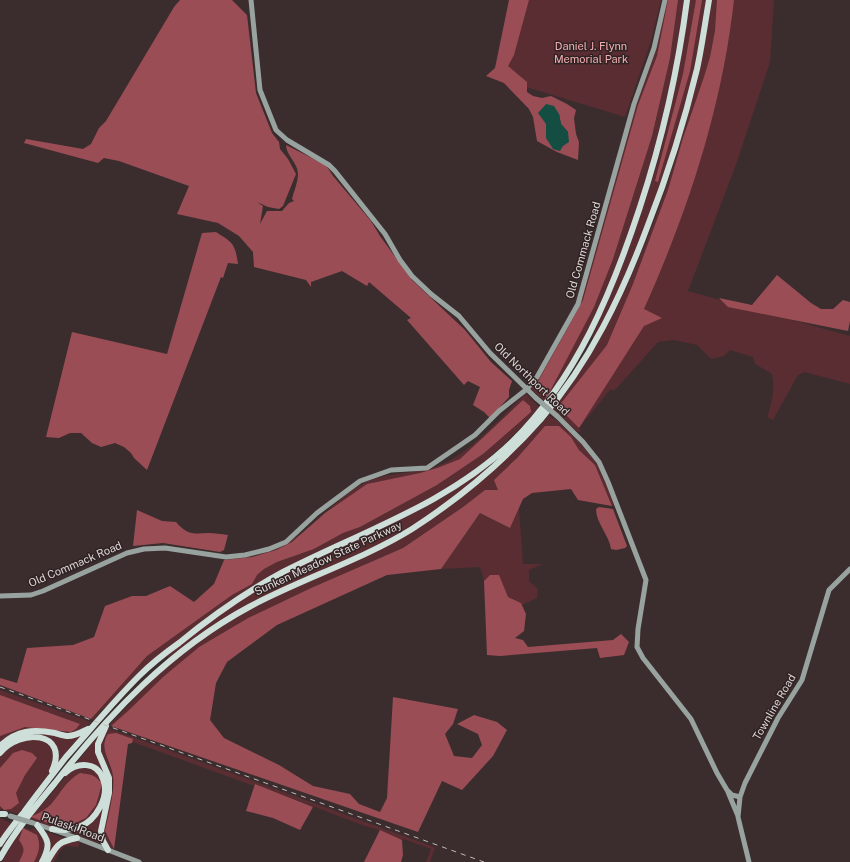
<svg xmlns="http://www.w3.org/2000/svg" width="850" height="862" viewBox="0 0 850 862" font-family="'Public Sans',sans-serif">
  <style>
    .green { fill: #592d31 }
    .forest { fill: #9b4d55; fill-rule: evenodd }
    .water { fill: #144e42 }
    .lines { fill: none; stroke-linecap: round; stroke-linejoin: round }
    .secondary { stroke: #98a39f; stroke-width: 5 }
    .highway { stroke: #cedfda; stroke-width: 6 }
    .rail { stroke: #c3baba; stroke-width: 1; stroke-dasharray: 5 5; stroke-linecap: butt }
    .secondary-bridge { stroke: #98a39f; stroke-width: 5 }
    .labels { text-anchor: middle; dominant-baseline: central; stroke-width: 3; stroke-linejoin: round; paint-order: stroke }
    .park-label { font-size: 11px; fill: #f4afb3; stroke: #302324 }
    .street-label { font-size: 11px; fill: #ded5d5; stroke: #302324 }
  </style>
  <rect width="100%" height="100%" fill="#3b2d2e"/>
  <!-- green -->
  <path class="green" d="M516 0H661L651 41 625 117 513 83 499 72Z
    M667 0H684L678 49 662 124 641 199 620 259 595 319 571 364 545 401 531 389 552 356 582 299 634 112 644 83Z
    M690 0H707C699 46 691 92 677 136 655 206 628 273 595 338L592 337C620 275 644 212 662 146 674 98 682 49 690 0Z
    M711 0H774L770 62 737 162 688 291 850 336V384L804 372 798 375 773 420 767 417C772 403 775 389 772 374L755 364 753 357 730 350 724 356 711 359 697 345 673 340 658 342 615 390H610L579 428 581 431 579 432 573 428 553 408C572 381 592 354 608 325 642 259 672 179 690 107 699 72 705 36 711 0Z
    M526 394 540 408 527 422 498 450 471 473 434 497 291 566 210 616 104 709H102L94 720 91 719 147 656 232 595 251 584 257 575 264 569 277 562 314 549 343 533 360 527 437 485 483 454 530 406 523 400 460 459 437 468 420 473 367 484 325 513 292 542 276 550 252 557C265 552 279 548 291 540 316 525 335 500 360 485 381 473 409 474 431 468 465 460 500 418 524 395Z
    M549 415 553 419 554 418C571 433 592 453 602 473 607 483 611 495 615 505L612 506 595 465 579 450 571 437 534 438 517 458 498 490H485L463 507 403 548 311 588 248 618 199 647 163 677 129 710 111 726 109 725C139 695 167 662 202 638 248 608 298 586 347 563 366 554 385 547 402 537 454 507 498 469 538 426L539 427Z
    M487 467 489 469 428 516 402 531 375 546 267 596 169 658 167 656C206 623 249 592 294 569 343 544 394 525 442 498 457 489 472 478 487 467Z
    M519 508 523 564H543L529 570V581L538 589 537 598 522 605 521 603 508 597 490 575 484 581 480 567 441 569 480 513 510 528Z
    M0 690 91 722 81 731 74 733H65L40 729 0 743Z
    M108 728 434 847 435 848 430 862H426L431 849 404 839 402 840 379 830 362 825 255 784 254 786 133 742 132 743V739L105 738 104 747 107 760 113 775 111 805 105 831 114 849 113 850 108 846 102 836 111 785 99 749Z
    M27 734 81 735 58 766 48 739 40 735 32 734 0 750V748Z
    M97 737 96 750 106 779 107 790 99 826V836L101 844 69 832 86 826 106 790 97 768 75 765Z
    M39 738 48 744 54 752 51 771 18 814 0 809V756C11 742 22 740 39 738Z
    M78 767C104 768 106 786 97 806 95 812 92 818 87 822 80 827 65 829 57 828 48 827 38 822 30 819L36 810 47 799 70 771Z
    M0 818 12 824 0 838Z
    M22 827 31 830 33 828C51 838 46 846 40 862H2Z
    M47 832 66 839 49 854 46 834Z
    M74 841 79 842V847L65 846 60 851 54 862H49L63 843Z"/>
  <!-- forest -->
  <path class="forest" d="M180 0H232L247 15 256 93 272 133 279 142 280 149 288 159 296 174 283 206 279 209 268 207 257 202 263 206 260 224 267 211H282L289 203 294 201 292 199C294 191 298 182 298 174 298 163 286 155 286 145L326 165 333 176 371 221 380 236 412 280 465 330 491 362 512 381 509 390V397L490 418 484 412 473 405 480 387 468 381 464 385 407 320 411 318 369 282 367 286 342 271 311 282V287L306 280 254 267 253 252 239 236 218 223 177 214 189 186 119 161 104 158 98 163 24 143 26 139 83 149 91 144 99 128 106 121 174 7Z
    M509 0H529L514 55 508 66 527 82V92L533 96 542 98 551 96 567 104 576 110 574 118 576 134 579 142 578 160 557 152 537 141 533 117 529 109 504 83 486 76 495 68ZM559 114 561 124 568 132H546V124Z
    M668 0H678L670 58 652 136 613 259 594 307 547 397 535 387 583 300 638 105 657 56Z
    M696 0H702L690 71 658 182 655 181 683 74Z
    M717 0H734C722 108 688 211 644 309L662 318 644 326 579 428 558 407 607 345 633 284 668 190 683 138 704 77 710 57 715 31Z
    M216 232C233 243 235 243 238 264L228 263 223 278 221 277 147 470 134 458 131 453 124 447 115 443 101 447 92 443 81 433H70L59 438 46 437 72 332 167 354 202 233Z
    M777 275 811 303 821 309H833L843 300 850 302V321L848 331 728 307 719 298 752 305Z
    M523 400 530 406 531 412 483 454 437 485 360 527 343 533 314 549 277 562 264 569 257 575 252 584 232 595 147 656 91 719 0 685V678L17 683 27 648 73 645 94 637 105 606 132 596H146L170 586 194 602 214 584 224 560 252 557 276 550 292 542 325 513 367 484 420 473 437 468 460 459Z
    M545 426H559L571 437 579 450 595 465 612 506 578 500 571 489 532 493 523 499 510 528 480 513 441 569 387 575 277 625 227 662 216 683 210 720 224 738 279 765 313 786 350 794 359 804 380 812 387 798 393 697 458 709 453 724 445 734 454 756 472 758 482 745 478 734 457 724 474 715 497 722 507 730 493 756 462 790 442 781 418 832 111 726 129 710 163 677 199 647 248 618 311 588 403 548 463 507 485 490H498L494 480 517 458Z
    M599 507 613 509 627 546 625 548 616 550 611 549C609 535 596 523 596 509Z
    M137 510 162 521 176 522C187 535 193 534 208 533 214 533 221 534 228 535L224 550 220 552 163 543 133 546Z
    M490 575H499L508 597 521 603 526 614 524 631 515 638 523 640 528 647 613 640 621 634 629 642 624 655 600 658 597 648 500 656 487 655 484 581Z
    M0 695 80 724 76 729 71 732 25 727 0 736Z
    M116 733 133 739 132 743 128 744 114 849 105 831C108 816 115 791 113 776 111 761 98 748 108 734Z
    M22 750 32 753 37 758 25 775 16 793 19 803 11 809 4 810 0 806V768L13 753Z
    M80 773C90 774 96 775 102 784L96 805 86 818 69 826 53 825 31 817C39 813 47 809 52 803 62 791 66 781 80 773Z
    M255 784 313 807 300 830 273 818 246 811Z
    M23 828 37 835C41 846 39 852 34 862H19C24 851 26 850 19 840Z
    M380 830 402 840 403 855 401 862H364Z"/>
  <!-- water -->
  <path class="water" d="M546 104 554 106 559 114 561 124 568 132 569 142 563 146 560 151 553 149 546 138V124L538 113Z"/>
  <g class="lines">
    <!-- secondary -->
    <path class="secondary" d="M251 0 260 90 276 130 287 140 329 165 335 171 385 234 400 260 412 276 431 294 459 316 490 353 536 398
      M557 416 583 442 599 462 608 482 646 580 638 629 637 647 643 658 691 719 717 773 727 790 732 795 740 797
      M0 596 31 595 43 591 127 553 144 549 165 548 226 557 245 555 269 549 286 542 317 513 360 481 391 470 427 468 475 435 499 411 527 389 537 377 578 304 634 104 654 48 665 0
      M728 792 738 816
      M36 824 77 838 139 862
      M749 862 738 817 740 797 745 783 778 718 802 680 829 590 850 569"/>
    <!-- highway -->
    <path class="highway" d="M106 726 98 744V752L109 778V793L101 831 103 841 108 850
      M0 746C17 730 33 729 55 733 59 734 64 736 68 736 75 736 82 732 88 729
      M0 753C20 728 70 731 52 771
      M0 814H5
      M37 825C49 840 51 845 42 862
      M52 829C61 830 70 831 79 827 96 821 110 796 103 779 97 761 77 762 65 773
      M0 844C7 833 16 822 24 812 38 793 52 775 66 757 90 730 113 702 139 676 151 664 165 653 179 643 212 616 246 592 283 572 361 532 448 504 512 442 577 378 612 292 640 207 662 140 678 70 687 0
      M0 858C15 831 35 807 55 783 109 714 171 649 249 607 301 579 362 560 412 529 460 498 503 462 541 419 590 362 622 295 648 225 668 174 684 123 697 69 702 46 705 23 709 0
      M47 862C57 845 57 842 77 838"/>
    <!-- rail -->
    <path class="rail" d="M0 687 484 862"/>
    <!-- secondary-bridge -->
    <path class="secondary-bridge" d="M536 398 557 416
      M10 816 33 823"/>
  </g>
  <g class="labels">
    <!-- park labels -->
    <g class="park-label">
      <text x="591" y="46">Daniel J. Flynn<tspan x="591" dy="13">Memorial Park</tspan></text>
    </g>
    <!-- street labels -->
    <g class="street-label">
      <text transform="translate(583 250) rotate(-74)">Old Commack Road</text>
      <text transform="translate(532 379) rotate(44)">Old Northport Road</text>
      <text transform="translate(328 558) rotate(-25)">Sunken Meadow State Parkway</text>
      <text transform="translate(75 564) rotate(-23)">Old Commack Road</text>
      <text transform="translate(774 707) rotate(-60)">Townline Road</text>
      <text transform="translate(73 827) rotate(20)">Pulaski Road</text>
    </g>
  </g>
</svg>
